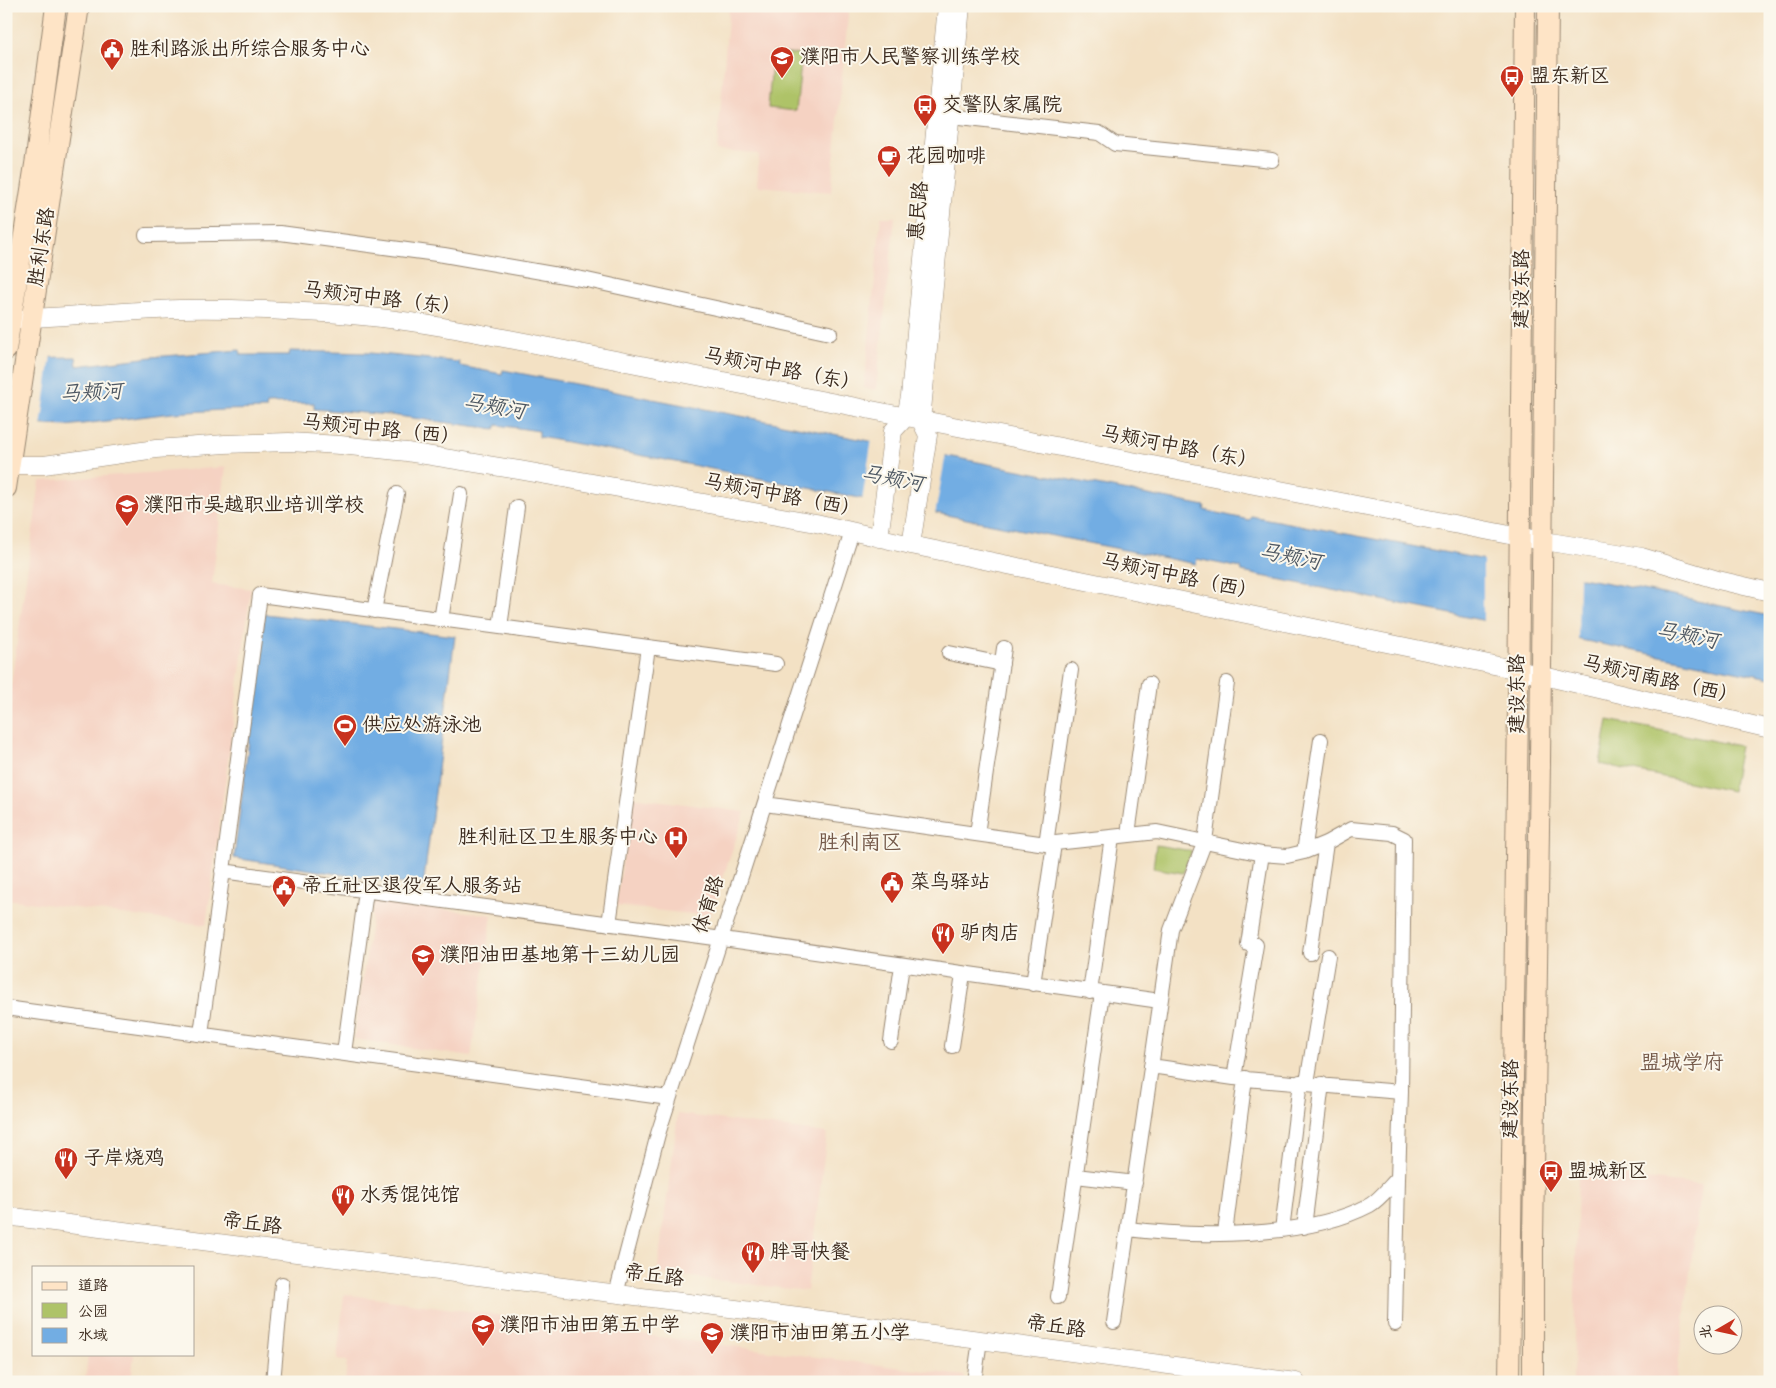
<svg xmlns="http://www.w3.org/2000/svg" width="1776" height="1388" viewBox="0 0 1776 1388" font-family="'Indie Flower','LXGW WenKai TC',sans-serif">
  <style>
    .built { fill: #f5d2c2 }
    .green { fill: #aec368; stroke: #747643 }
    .water { fill: #72ade3; stroke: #566c80 }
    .pier { fill: #f3e1c4 }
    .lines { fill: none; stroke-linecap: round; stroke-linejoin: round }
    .minor-casing { stroke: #978671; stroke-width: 16 }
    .tertiary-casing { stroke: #978671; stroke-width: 19 }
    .secondary-casing { stroke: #978671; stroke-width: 22 }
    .minor { stroke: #fff; stroke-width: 14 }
    .tertiary { stroke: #fff; stroke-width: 18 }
    .secondary { stroke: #fee4c6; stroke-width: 20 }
    .labels { text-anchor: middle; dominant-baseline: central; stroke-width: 4; stroke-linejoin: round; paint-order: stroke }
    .poi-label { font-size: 20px; fill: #3b2a1e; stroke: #fbf7ec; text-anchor: start }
    .street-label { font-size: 20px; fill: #3b2a1e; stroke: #fbf7ec }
    .water-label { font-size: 21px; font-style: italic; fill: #4e5863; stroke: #fbf7ec }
    .neighbourhood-label { font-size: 21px; fill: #755a4a; stroke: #fbf7ec }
  </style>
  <rect width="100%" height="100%" fill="#fbf7ec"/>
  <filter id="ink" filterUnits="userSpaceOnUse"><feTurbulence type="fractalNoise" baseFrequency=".02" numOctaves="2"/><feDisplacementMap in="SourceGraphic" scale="10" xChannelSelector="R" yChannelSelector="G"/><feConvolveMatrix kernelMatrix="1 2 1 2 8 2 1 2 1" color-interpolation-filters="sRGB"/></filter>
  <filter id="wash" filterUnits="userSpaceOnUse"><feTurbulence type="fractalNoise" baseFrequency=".0096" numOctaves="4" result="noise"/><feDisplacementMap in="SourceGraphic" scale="20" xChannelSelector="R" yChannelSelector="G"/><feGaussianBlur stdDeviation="1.12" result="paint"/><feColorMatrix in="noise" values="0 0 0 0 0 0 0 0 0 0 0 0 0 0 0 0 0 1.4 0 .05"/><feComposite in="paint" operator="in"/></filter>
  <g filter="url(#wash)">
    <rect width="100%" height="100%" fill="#f3e1c4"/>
    <!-- built -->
    <path class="built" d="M729 6H849L831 192 757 186 759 154 717 151Z
      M881 217H895L876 390 864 388Z
      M226 467 212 584 251 589 206 925 6 899V719L40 481Z
      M632 797 745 812 710 916 616 906Z
      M374 901 492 915 471 1057 354 1039Z
      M678 1114 827 1133 807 1291 657 1273Z
      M1578 1172 1701 1185 1676 1382H1573Z
      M344 1294 629 1333 965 1376 964 1382H345L347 1361 337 1360Z
      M88 1354H134L131 1382H85Z"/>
    <!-- green -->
    <path class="green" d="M773 52 802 55 796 111 768 108Z
      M1608 720 1740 746 1732 791 1600 764Z
      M1156 845 1192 851 1183 873 1153 868Z"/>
    <!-- water -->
    <path class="water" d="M240 350 241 355H289L290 351 370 353 459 362 460 366 502 374 503 370 1205 506 1204 510 1249 520 1251 516 1619 585 1770 616V678L1242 572 1241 568 1197 559 1196 564 661 459 539 437V431L497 425 495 429 390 415 314 409V403L267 404 266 409 222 410 172 413 66 426 6 423V358L76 357 77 366 152 357Z
      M265 614 455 636 423 887 234 858Z"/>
    <!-- pier -->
    <path class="pier" d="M51 355 41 427 6 425V356Z
      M872 439 946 453 935 515 862 501Z
      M1483 557 1579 575 1578 642 1483 623Z"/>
  </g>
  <g filter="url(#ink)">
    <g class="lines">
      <!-- minor casing -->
      <g class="minor-casing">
        <path id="minor" d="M942 115 1099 133 1115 144 1272 160
          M146 235 280 233 444 255 587 280 830 333
          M374 611 397 494
          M441 620 461 494
          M500 627 517 507
          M949 653 1002 664
          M765 804 1046 844 1157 832 1262 854 1287 856 1304 852 1326 843 1351 829 1392 833 1404 839 1401 1092 1398 1178 1395 1324
          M977 834 1004 648
          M1128 834 1149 684
          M1046 844 1071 670
          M1304 852 1321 740
          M222 871 737 941 1160 1001
          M609 924 648 647
          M1248 944 1262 854
          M1310 953 1326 843
          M1033 984 1054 844
          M1090 992 1112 837
          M6 1008 669 1098
          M201 1034 260 595 776 664
          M891 1041 902 965
          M952 1046 963 974
          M344 1053 366 891
          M1151 1066 1234 1078 1401 1092
          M1234 1078 1256 945
          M1307 1083 1328 956
          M1076 1176 1135 1183
          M1304 1227 1322 1084
          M1128 1229C1197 1238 1308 1238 1370 1205 1380 1199 1389 1187 1398 1178
          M1282 1230 1300 1082
          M1225 1233 1245 1078
          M616 1294 658 1134 852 532
          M1058 1297 1102 993
          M1114 1322 1171 930 1205 841 1227 683
          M273 1382 282 1284
          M974 1382 980 1340"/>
      </g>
      <!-- tertiary casing -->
      <g class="tertiary-casing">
        <path id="tertiary" d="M18 319C72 316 126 311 180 309 228 308 276 310 324 313 412 318 499 337 585 354L1520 537 1642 557 1718 580 1770 592
          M906 417 910 396 947 6
          M921 421 961 6
          M6 465H44L156 449 225 444 289 442 340 445 407 452 519 470 816 523 911 545 1518 670 1770 729
          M879 538 893 431 906 417
          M911 545 928 435 921 421
          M6 1216 980 1340 1296 1382"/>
      </g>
      <!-- secondary casing -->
      <g class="secondary-casing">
        <path id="secondary" d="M6 350 36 158 56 6
          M6 488 79 6
          M1509 1382 1518 708 1525 6
          M1533 1382V1240L1540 761 1548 6"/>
      </g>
      <!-- minor -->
      <use href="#minor" class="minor"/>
      <!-- tertiary -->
      <use href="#tertiary" class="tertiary"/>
      <!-- secondary -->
      <use href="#secondary" class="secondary"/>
    </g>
  </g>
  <!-- icons -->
  <defs>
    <g id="civic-pin" transform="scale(1.25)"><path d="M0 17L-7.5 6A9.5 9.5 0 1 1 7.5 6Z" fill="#c8321e" stroke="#fbf7ec"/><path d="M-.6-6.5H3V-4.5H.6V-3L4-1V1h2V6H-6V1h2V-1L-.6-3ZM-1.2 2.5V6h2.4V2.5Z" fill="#fff"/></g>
    <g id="university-pin" transform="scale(1.25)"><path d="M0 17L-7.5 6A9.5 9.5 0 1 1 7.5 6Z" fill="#c8321e" stroke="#fbf7ec"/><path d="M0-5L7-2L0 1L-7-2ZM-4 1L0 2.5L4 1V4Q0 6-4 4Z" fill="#fff"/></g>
    <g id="bus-pin" transform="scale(1.25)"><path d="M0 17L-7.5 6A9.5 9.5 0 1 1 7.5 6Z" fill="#c8321e" stroke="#fbf7ec"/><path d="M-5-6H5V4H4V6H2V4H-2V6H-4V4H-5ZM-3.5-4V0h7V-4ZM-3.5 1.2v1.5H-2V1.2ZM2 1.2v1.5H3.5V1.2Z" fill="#fff"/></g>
    <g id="cafe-pin" transform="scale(1.25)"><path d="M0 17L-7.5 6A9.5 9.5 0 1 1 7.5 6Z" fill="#c8321e" stroke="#fbf7ec"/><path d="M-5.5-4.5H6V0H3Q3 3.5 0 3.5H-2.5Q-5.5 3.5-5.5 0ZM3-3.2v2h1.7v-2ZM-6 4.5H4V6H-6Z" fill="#fff"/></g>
    <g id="stadium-pin" transform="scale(1.25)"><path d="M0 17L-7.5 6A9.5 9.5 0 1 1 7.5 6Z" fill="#c8321e" stroke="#fbf7ec"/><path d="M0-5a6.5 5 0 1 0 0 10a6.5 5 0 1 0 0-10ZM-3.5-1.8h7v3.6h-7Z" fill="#fff"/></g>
    <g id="hospital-pin" transform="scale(1.25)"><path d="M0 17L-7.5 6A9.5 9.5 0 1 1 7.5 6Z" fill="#c8321e" stroke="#fbf7ec"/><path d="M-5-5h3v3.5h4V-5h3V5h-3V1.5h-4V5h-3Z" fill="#fff"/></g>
    <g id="restaurant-pin" transform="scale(1.25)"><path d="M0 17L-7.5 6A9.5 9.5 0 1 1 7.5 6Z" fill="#c8321e" stroke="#fbf7ec"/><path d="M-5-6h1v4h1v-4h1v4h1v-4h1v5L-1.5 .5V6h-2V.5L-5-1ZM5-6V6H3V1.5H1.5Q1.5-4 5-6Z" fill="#fff"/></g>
    <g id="school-pin" transform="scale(1.25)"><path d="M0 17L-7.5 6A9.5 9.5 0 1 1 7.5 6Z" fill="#c8321e" stroke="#fbf7ec"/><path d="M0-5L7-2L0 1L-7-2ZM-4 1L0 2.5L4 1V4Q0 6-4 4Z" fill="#fff"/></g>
  </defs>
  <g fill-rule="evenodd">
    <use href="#civic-pin" x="112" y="50"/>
    <use href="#university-pin" x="782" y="58"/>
    <use href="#bus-pin" x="1512" y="77"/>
    <use href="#bus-pin" x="925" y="106"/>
    <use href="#cafe-pin" x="889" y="157"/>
    <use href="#university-pin" x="127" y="506"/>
    <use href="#stadium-pin" x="345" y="726"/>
    <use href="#hospital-pin" x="676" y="838"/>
    <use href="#civic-pin" x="892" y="883"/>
    <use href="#civic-pin" x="284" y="887"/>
    <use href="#restaurant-pin" x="943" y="934"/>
    <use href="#school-pin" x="423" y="956"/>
    <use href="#restaurant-pin" x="66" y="1159"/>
    <use href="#bus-pin" x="1551" y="1172"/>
    <use href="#restaurant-pin" x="343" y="1196"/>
    <use href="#restaurant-pin" x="753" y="1253"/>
    <use href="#school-pin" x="483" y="1326"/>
    <use href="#school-pin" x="712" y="1334"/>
  </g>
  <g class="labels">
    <!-- poi labels -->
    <g class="poi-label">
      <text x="130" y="50">胜利路派出所综合服务中心</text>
      <text x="800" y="58">濮阳市人民警察训练学校</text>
      <text x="1530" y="77">盟东新区</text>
      <text x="942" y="106">交警队家属院</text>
      <text x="906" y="157">花园咖啡</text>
      <text x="144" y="506">濮阳市吴越职业培训学校</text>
      <text x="362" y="726">供应处游泳池</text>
      <text x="658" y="838" text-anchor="end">胜利社区卫生服务中心</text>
      <text x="910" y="883">菜鸟驿站</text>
      <text x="302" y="887">帝丘社区退役军人服务站</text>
      <text x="960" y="934">驴肉店</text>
      <text x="440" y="956">濮阳油田基地第十三幼儿园</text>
      <text x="84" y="1159">子岸烧鸡</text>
      <text x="1568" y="1172">盟城新区</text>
      <text x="360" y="1196">水秀馄饨馆</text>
      <text x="770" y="1253">胖哥快餐</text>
      <text x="500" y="1326">濮阳市油田第五中学</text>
      <text x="730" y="1334">濮阳市油田第五小学</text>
    </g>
    <!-- street labels -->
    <g class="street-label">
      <text transform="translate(920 211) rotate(-85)">惠民路</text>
      <text transform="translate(43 247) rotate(-81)">胜利东路</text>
      <text transform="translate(1523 289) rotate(-89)">建设东路</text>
      <text transform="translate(382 300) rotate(7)">马颊河中路（东）</text>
      <text transform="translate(782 371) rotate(11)">马颊河中路（东）</text>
      <text transform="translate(381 431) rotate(6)">马颊河中路（西）</text>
      <text transform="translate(1179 449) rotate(11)">马颊河中路（东）</text>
      <text transform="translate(782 497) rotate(11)">马颊河中路（西）</text>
      <text transform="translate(1179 578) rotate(12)">马颊河中路（西）</text>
      <text transform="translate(1660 681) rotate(13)">马颊河南路（西）</text>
      <text transform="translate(1518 694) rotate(-90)">建设东路</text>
      <text transform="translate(710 905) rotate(-72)">体育路</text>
      <text transform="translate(1512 1099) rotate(-89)">建设东路</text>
      <text transform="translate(252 1225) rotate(7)">帝丘路</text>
      <text transform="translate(654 1277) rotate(7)">帝丘路</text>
      <text transform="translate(1056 1328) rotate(8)">帝丘路</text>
    </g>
    <!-- water labels -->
    <g class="water-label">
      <text transform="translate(91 394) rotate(-3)">马颊河</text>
      <text transform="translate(494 408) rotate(10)">马颊河</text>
      <text transform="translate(892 480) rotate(11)">马颊河</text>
      <text transform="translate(1290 558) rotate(11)">马颊河</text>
      <text transform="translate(1687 637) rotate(11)">马颊河</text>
    </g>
    <!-- neighbourhood labels -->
    <g class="neighbourhood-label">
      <text x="860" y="844">胜利南区</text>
      <text x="1682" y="1064">盟城学府</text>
    </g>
  </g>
  <!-- margin -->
  <rect width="1776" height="1388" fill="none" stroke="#fbf7ec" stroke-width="25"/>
  <!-- legend -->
  <rect x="32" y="1266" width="162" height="90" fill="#fbf7ec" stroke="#aea59a"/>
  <rect x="42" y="1282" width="25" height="8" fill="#fee4c6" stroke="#aea59a"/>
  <text x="78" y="1290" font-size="15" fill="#3b2a1e">道路</text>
  <rect x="42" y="1303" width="25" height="15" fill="#aec368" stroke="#aea59a"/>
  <text x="78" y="1316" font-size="15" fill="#3b2a1e">公园</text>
  <rect x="42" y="1328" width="25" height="15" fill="#72ade3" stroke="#aea59a"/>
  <text x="78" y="1340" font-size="15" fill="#3b2a1e">水域</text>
  <!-- north arrow -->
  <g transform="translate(1718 1330) rotate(261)"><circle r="24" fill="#fbf7ec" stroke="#aea59a"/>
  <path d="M0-4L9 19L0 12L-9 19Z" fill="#c8321e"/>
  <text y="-8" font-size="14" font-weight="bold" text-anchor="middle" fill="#3b2a1e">北</text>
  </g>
</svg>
